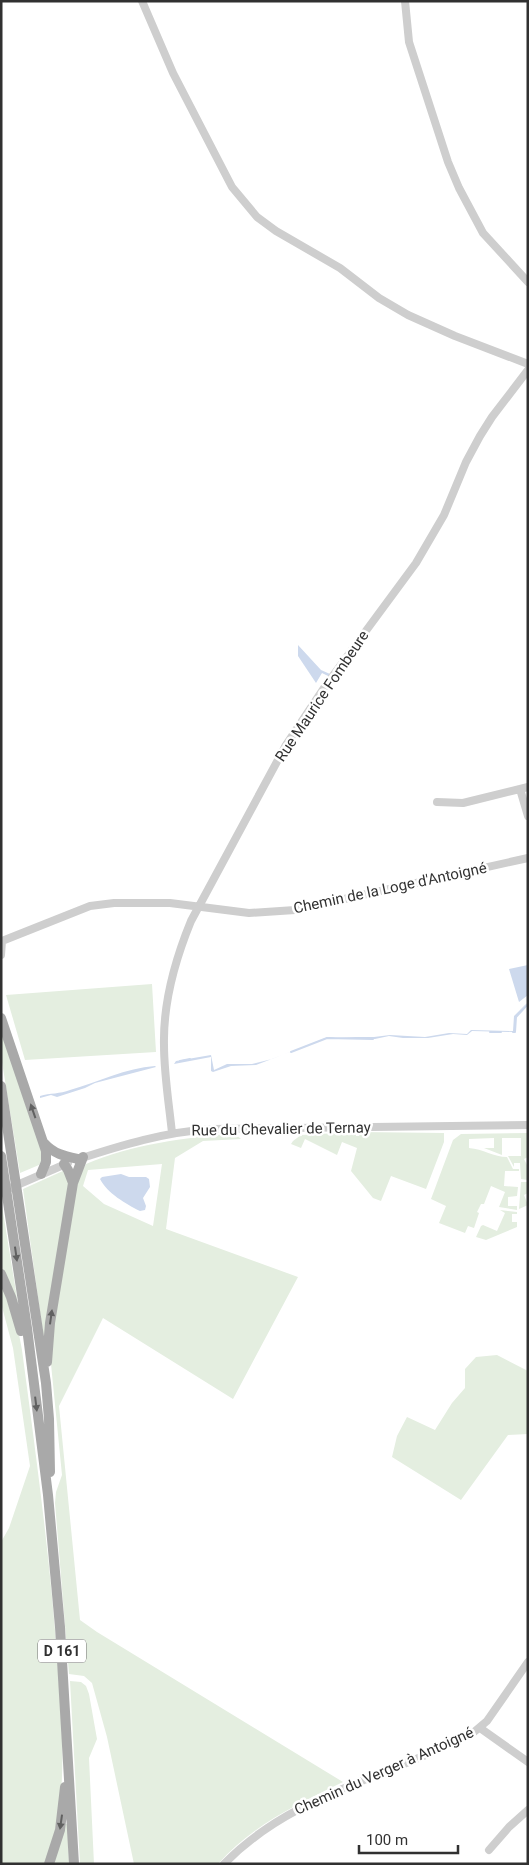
<svg xmlns="http://www.w3.org/2000/svg" width="529" height="1865" viewBox="0 0 529 1865" font-family="Roboto,sans-serif">
  <style>
    .green { fill: #e4eee0; fill-rule: evenodd }
    .water { fill: #cdd9ed }
    .lines { fill: none; stroke-linecap: round; stroke-linejoin: round }
    .stream { stroke: #cdd9ed; stroke-width: 2 }
    .minor { stroke: #cecece; stroke-width: 8 }
    .major { stroke: #a9a9a9; stroke-width: 10 }
    .oneway { fill: #616161 }
    .labels { text-anchor: middle; dominant-baseline: central; stroke-width: 5; stroke-linejoin: round; paint-order: stroke }
    .shield { fill: #fff; stroke: #6f6f6f; stroke-width: 1 }
    .shield-label { font-size: 14px; font-weight: bold; fill: #313131 }
    .street-label { font-size: 15px; fill: #313131; stroke: #fff }
  </style>
  <rect width="100%" height="100%" fill="#fff"/>
  <!-- green -->
  <path class="green" d="M152 984 156 1052 25 1060 6 995Z
    M1 1027 43 1150 42 1160 39 1165 20 1173 1 1056Z
    M356 1132V1136H359V1132L444 1133V1142L426 1189 391 1176 381 1201 373 1198 351 1171 357 1148 342 1142 337 1155 305 1139 301 1148 291 1144 293 1141 301 1135Z
    M234 1133 241 1139 203 1141 175 1158 166 1229 298 1277 233 1399 103 1318 59 1406 80 1620 97 1632 343 1782C296 1805 254 1824 218 1864H134L107 1737 92 1683 84 1676 69 1674 55 1503 56 1492 62 1475 51 1364 52 1338 77 1181 86 1164C132 1144 185 1138 234 1133ZM162 1164 153 1226 104 1204 83 1186 88 1170Z
    M528 1133V1157L524 1159 528 1167V1180L521 1179 520 1163H514V1167L508 1156H521V1138H502V1155L484 1148H494V1138L469 1139V1148C483 1149 494 1157 507 1157L513 1169H519V1171H505L504 1186 518 1187 517 1196 508 1197V1206H517V1210L499 1207 505 1192 491 1186 484 1204H481L477 1212 479 1213 474 1228 468 1226 465 1233 439 1223 446 1206 431 1199 453 1140 461 1134Z
    M65 1170 70 1180 46 1355 23 1189Z
    M521 1182H528V1193L524 1195 528 1205 519 1209Z
    M1 1200 21 1322 1 1268Z
    M500 1210 517 1212V1214H512V1222H517V1227L486 1240 476 1237 481 1226 483 1225 497 1231 505 1213Z
    M1 1282 18 1329 22 1350C36 1456 51 1563 58 1670 62 1731 70 1807 44 1864H1V1542L9 1528 30 1466 13 1348 1 1303Z
    M497 1355 528 1371V1434L508 1435 461 1500 392 1457 397 1436 407 1417 435 1430 452 1403 465 1388V1369L476 1357Z
    M70 1681 81 1682 86 1686 89 1694 97 1739 89 1758 94 1864H80Z
    M63 1824H68L69 1864H51Z"/>
  <!-- water -->
  <path class="water" d="M298 645 321 670 330 674 328 676 322 673 316 683 298 656Z
    M528 965V995L519 1002 509 969Z
    M528 1002 515 1018V1032L472 1031 467 1035 453 1034 428 1038H403L389 1036 375 1039 336 1037 324 1039 256 1065 231 1066 213 1072 211 1071V1057L174 1064 176 1061 211 1055 214 1070 227 1064H252L272 1059 328 1037H374L390 1035 425 1037 449 1033 467 1034 471 1030 513 1031 514 1016Z
    M155 1066 156 1067 95 1083 85 1088 57 1097 51 1095 40 1098V1096C50 1093 60 1094 70 1090 98 1082 126 1068 155 1066Z
    M121 1174 129 1177H146L149 1179 150 1187 143 1198 146 1206 145 1210 140 1211C126 1204 107 1193 100 1179L102 1177Z"/>
  <g class="lines">
    <!-- stream -->
    <path class="stream" d="M490 1032H501
      M513 1032H515L516 1017 528 1004
      M291 1052 327 1038 373 1039
      M180 1061 190 1059"/>
    <!-- minor -->
    <path class="minor" d="M142 1 173 73 232 187 257 217 276 231 340 268 379 298 408 315 455 336 528 364
      M405 1 409 42 448 162 459 188 483 233 528 282
      M520 789 528 816
      M437 802 463 803 528 787
      M1 955 2 941 90 906 114 903H170L249 913 295 910 528 858
      M172 1133C169 1104 164 1074 164 1045 163 1002 175 960 191 921L286 745 326 685 416 563 444 515 466 462 480 436 492 417 528 370
      M79 1159C122 1145 165 1132 211 1129L528 1125
      M1 1192 68 1163
      M480 1728 528 1762
      M489 1850 509 1827 528 1810
      M224 1864C294 1792 390 1778 474 1732L487 1721 528 1662"/>
    <!-- major -->
    <path class="major" d="M1 1018 46 1151V1162L41 1174
      M1 1086 46 1383 49 1419 50 1472
      M44 1143C54 1154 64 1156 78 1159
      M1 1156 27 1328 48 1495 60 1627 74 1864
      M64 1164 68 1170 73 1183
      M1 1274 11 1297 21 1331
      M47 1362 50 1323 73 1183 83 1157
      M49 1864 60 1830 65 1787"/>
  </g>
  <!-- one-way arrows -->
  <defs><path id="oneway-solid" d="M-6-.8H1V-3.2L6.5 0L1 3.2V.8H-6Z" transform="scale(1.25)"/></defs>
  <g class="oneway">
    <use href="#oneway-solid" transform="translate(33 1111) rotate(-109)"/>
    <use href="#oneway-solid" transform="translate(16 1254) rotate(82)"/>
    <use href="#oneway-solid" transform="translate(51 1317) rotate(-82)"/>
    <use href="#oneway-solid" transform="translate(36 1404) rotate(83)"/>
    <use href="#oneway-solid" transform="translate(61 1822) rotate(98)"/>
  </g>
  <g class="labels">
    <!-- shield labels -->
    <rect class="shield" x="38" y="1639.5" width="48" height="23" rx="4"/>
    <g class="shield-label">
      <text x="62" y="1651">D 161</text>
    </g>
    <!-- street labels -->
    <g class="street-label">
      <text transform="translate(322 696) rotate(-56)">Rue Maurice Fombeure</text>
      <text transform="translate(390 888) rotate(-12)">Chemin de la Loge d'Antoigné</text>
      <text transform="translate(281 1129) rotate(-1)">Rue du Chevalier de Ternay</text>
      <text transform="translate(384 1771) rotate(-24)">Chemin du Verger à Antoigné</text>
    </g>
  </g>
  <!-- border -->
  <rect width="529" height="1865" fill="none" stroke="#313131" stroke-width="5"/>
  <!-- scale -->
  <path d="M359 1845v8h99v-8" fill="none" stroke="#313131" stroke-width="2.5"/>
  <text x="366" y="1845" font-size="15" fill="#313131" stroke="#ffffff" stroke-width="4" paint-order="stroke">100 m</text>
</svg>
